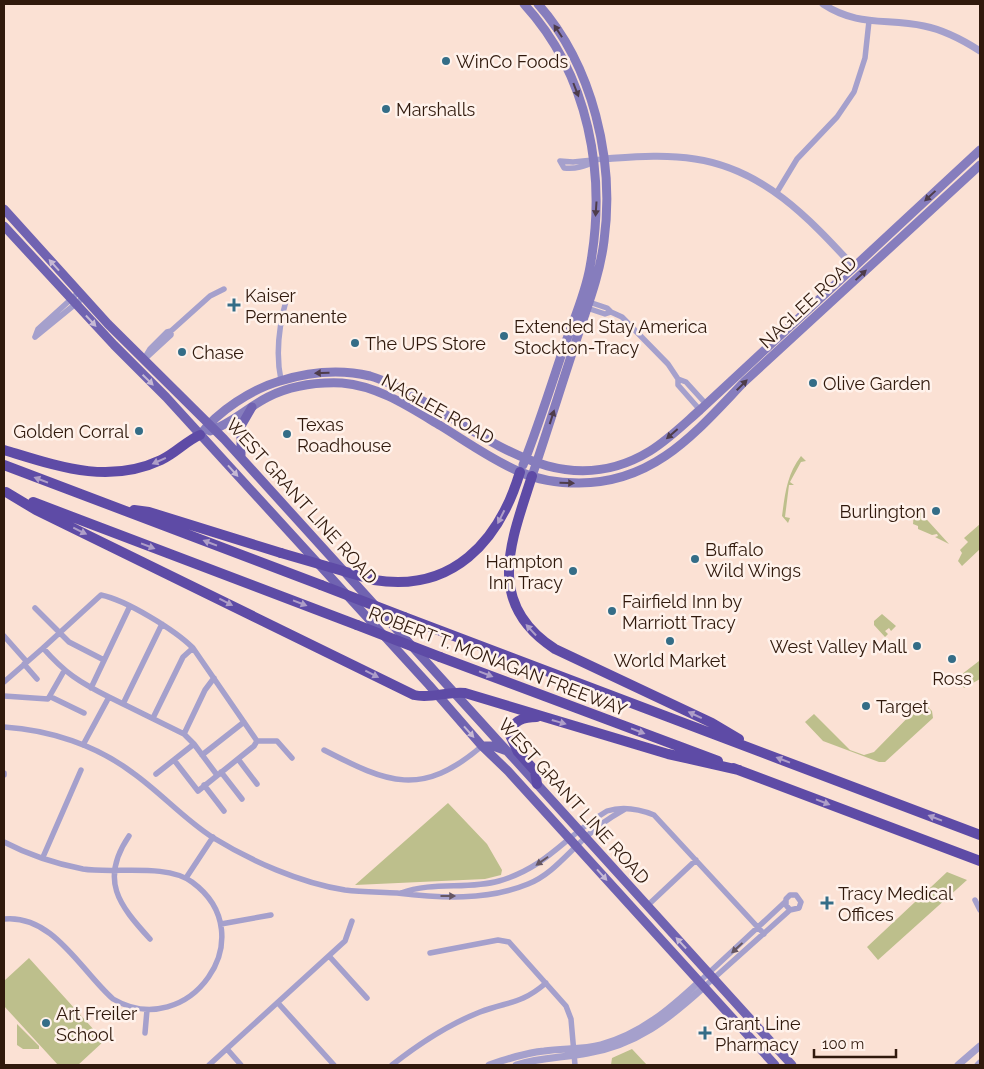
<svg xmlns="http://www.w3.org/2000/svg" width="984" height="1069" viewBox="0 0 984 1069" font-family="Raleway,sans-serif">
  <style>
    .green { fill: #bdbf8c }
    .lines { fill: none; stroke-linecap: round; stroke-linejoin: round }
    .minor { stroke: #a5a0cc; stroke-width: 5.5 }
    .tertiary { stroke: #a5a0cc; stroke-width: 7 }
    .secondary { stroke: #867dbd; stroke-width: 9 }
    .primary { stroke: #7063b1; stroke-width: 9 }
    .motorway { stroke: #5e4ba6; stroke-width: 10 }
    .motorway-bridge { stroke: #5e4ba6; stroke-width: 10 }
    .oneway { fill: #4e3c4a }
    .oneway2 { fill: #c6b9d4 }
    .oneway3 { fill: #ae9ec8 }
    .oneway4 { fill: #655662 }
    .poi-dot { fill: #346d87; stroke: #fff2eb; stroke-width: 2 }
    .labels { text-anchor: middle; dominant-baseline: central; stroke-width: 5; stroke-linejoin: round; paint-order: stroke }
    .poi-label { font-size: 18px; fill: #30190c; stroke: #fff2eb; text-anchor: start }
    .street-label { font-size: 18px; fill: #30190c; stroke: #fff2eb }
  </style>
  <rect width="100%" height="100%" fill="#fbe1d4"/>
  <!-- green -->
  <path class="green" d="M801 456 806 461 801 462 790 482 794 485H789L785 517 790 518 788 523 782 516C785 494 787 474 801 456Z
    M919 511 949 544 935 537 938 536 937 534 932 535 918 529V526L913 524 914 512Z
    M980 524V549L962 566 958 561 962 553 960 550 968 542 964 538Z
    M882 614 896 626 891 631 889 628 885 631 888 634 885 637 874 625V621Z
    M979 661 980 679 964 688 957 678Z
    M923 702 932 711 933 718 885 762H879L823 741 805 722 814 714 850 750 864 755 874 752Z
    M448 803 487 844 502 870 501 875 485 879 355 885Z
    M947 872 967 880 878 960 867 947Z
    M29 958 104 1041 78 1065H58L4 1006V981Z
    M17 1024 39 1046V1049H23L17 1045Z
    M632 1049 647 1065H611L612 1058Z"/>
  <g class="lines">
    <!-- minor -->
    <path class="minor" d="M595 161C584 167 576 169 564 168L560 161 573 162 603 159
      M777 192 797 159 837 117 854 92 865 58 869 21
      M589 302 607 308 611 312 622 317 668 364 678 379V385L700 410
      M587 308 605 314 611 312
      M35 337 38 329 79 292
      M35 337 84 297
      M146 358 171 335V331
      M144 359 150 349 167 332 171 331 210 296 224 289
      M678 379 686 382 706 404
      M281 380C275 352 279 325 287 297
      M35 608 69 642 104 660
      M4 636 27 662
      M24 664 37 679
      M4 682 43 648
      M91 688 129 608
      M4 696 48 699 64 671
      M51 697 84 713
      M109 697C79 682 65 673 43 648L101 595C126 600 175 630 193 648L257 741
      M123 704 162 624
      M153 718 183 657 193 648
      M4 727C50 730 96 745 133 773 161 793 184 819 212 837 251 861 300 883 345 890 362 892 380 892 397 893 440 898 487 901 528 884 551 875 567 854 586 837 598 825 611 817 625 809
      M184 734 205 690 214 678
      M257 741H277L292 758
      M83 745 109 697 184 734 194 744
      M324 750C388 783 421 798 482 746
      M202 755 244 722
      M238 759 257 784
      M174 760 198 791 254 746 257 741
      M221 772 242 799
      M156 774 194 744 217 775
      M4 775V773
      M204 785 224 811
      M129 836C99 880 119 905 150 939
      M4 842C27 854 57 864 83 869 114 874 166 863 192 882 266 936 188 1043 113 999 81 971 53 914 4 919
      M43 857 81 770
      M186 878 213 837
      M401 893C433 881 467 890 499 881 548 867 566 835 607 811 623 806 639 809 654 815L764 934
      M975 900 980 910
      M647 906 696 860
      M221 924 271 915
      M430 953 498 940 509 942 566 1006 571 1019 575 1065
      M329 956 367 998
      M699 982 785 902
      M704 987 790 910 799 908 801 902 796 895H790L786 899V905L790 910
      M278 1003 334 1065
      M145 1033 147 1010
      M227 1049 241 1065
      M209 1065 345 941 352 921
      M392 1065C420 1043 447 1025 480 1012 509 1001 520 1005 546 983"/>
    <!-- tertiary -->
    <path class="tertiary" d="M823 4C858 27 886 18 924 26 944 30 963 40 980 51
      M603 159C633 157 664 154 695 159 763 169 809 218 853 266
      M489 1065C507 1059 525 1053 544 1051 563 1048 582 1050 601 1045 641 1034 670 1009 699 982
      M516 1065C542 1057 563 1058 588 1053 636 1045 669 1019 704 987
      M958 1065 980 1046
      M978 1065 980 1063"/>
    <!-- secondary -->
    <path class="secondary" d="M210 431C231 424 248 407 268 397 290 386 317 382 342 383 379 386 411 408 441 426 467 442 492 460 520 472 538 480 559 483 579 483 655 483 696 432 744 382L980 165
      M200 435C218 411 252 389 280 381 309 372 340 369 370 376 388 381 405 391 421 400 493 441 565 503 650 451 668 440 684 424 700 410L980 150
      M523 465C538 427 550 389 563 350 572 323 585 296 590 267 607 174 589 75 524 4
      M532 476C548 429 563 380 579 332 589 302 600 273 604 241 615 160 593 66 538 4"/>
    <!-- primary -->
    <path class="primary" d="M4 209 108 324 224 439 792 1065
      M4 226 114 345 166 397 429 685 482 746 508 771 775 1065
      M241 457V426L252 407
      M482 746H493L507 751"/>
    <!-- motorway -->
    <path class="motorway" d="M4 450C57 466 108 485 161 460 176 453 186 441 200 435
      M4 465 321 585
      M532 476C511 542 484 603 555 649L712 723 739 739
      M6 492 36 510 414 695C431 699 448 691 465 693L668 754 739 770
      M33 502 357 625
      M134 510 149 512 281 553
      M374 580C452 593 499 542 520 472
      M404 617 980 835
      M440 657 718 761
      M733 768 980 861
      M537 784 535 771 518 752 510 735C512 720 524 717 537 717"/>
    <!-- motorway-bridge -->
    <path class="motorway-bridge" d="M281 553 374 580
      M321 585 404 617
      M357 625 440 657"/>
  </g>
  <!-- one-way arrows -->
  <defs><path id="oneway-solid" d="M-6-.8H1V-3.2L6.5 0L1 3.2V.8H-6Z" transform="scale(1.25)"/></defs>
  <g class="oneway">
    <use href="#oneway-solid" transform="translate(558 31) rotate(-123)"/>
    <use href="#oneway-solid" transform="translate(576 90) rotate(69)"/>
    <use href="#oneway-solid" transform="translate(930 196) rotate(137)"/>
    <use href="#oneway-solid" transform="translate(596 209) rotate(94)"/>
    <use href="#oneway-solid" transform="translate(861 275) rotate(-43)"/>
    <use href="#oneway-solid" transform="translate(322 373) rotate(178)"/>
    <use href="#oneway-solid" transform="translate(742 385) rotate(-45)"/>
    <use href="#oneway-solid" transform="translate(552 417) rotate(-72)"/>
    <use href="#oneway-solid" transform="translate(672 434) rotate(139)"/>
    <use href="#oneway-solid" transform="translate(567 483) rotate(1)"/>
  </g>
  <g class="oneway2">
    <use href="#oneway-solid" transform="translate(54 265) rotate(-132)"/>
    <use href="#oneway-solid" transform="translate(91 321) rotate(47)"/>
    <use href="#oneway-solid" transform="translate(148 380) rotate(44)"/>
    <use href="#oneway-solid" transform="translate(233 471) rotate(48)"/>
    <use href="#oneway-solid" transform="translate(469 732) rotate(48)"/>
    <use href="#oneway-solid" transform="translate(602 875) rotate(48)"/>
    <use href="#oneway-solid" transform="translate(681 943) rotate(-133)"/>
  </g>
  <g class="oneway3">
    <use href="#oneway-solid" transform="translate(159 461) rotate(156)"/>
    <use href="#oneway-solid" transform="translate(41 480) rotate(-159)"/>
    <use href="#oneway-solid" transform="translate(501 517) rotate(117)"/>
    <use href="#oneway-solid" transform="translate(80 531) rotate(26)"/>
    <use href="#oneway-solid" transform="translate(210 543) rotate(-159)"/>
    <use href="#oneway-solid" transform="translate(148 546) rotate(21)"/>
    <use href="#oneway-solid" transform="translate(226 602) rotate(27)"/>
    <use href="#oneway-solid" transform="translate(300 603) rotate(21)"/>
    <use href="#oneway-solid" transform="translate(531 630) rotate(-133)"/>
    <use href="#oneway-solid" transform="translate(372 674) rotate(27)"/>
    <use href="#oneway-solid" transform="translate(486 674) rotate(21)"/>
    <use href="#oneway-solid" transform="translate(695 715) rotate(-155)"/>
    <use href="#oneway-solid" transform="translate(559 722) rotate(16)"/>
    <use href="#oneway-solid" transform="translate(638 731) rotate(21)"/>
    <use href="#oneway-solid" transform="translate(783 760) rotate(-159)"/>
    <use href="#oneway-solid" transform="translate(823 802) rotate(21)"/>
    <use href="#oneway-solid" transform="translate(935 818) rotate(-159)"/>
  </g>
  <g class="oneway4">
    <use href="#oneway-solid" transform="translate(542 861) rotate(145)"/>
    <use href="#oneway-solid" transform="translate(448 896)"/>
    <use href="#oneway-solid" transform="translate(737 948) rotate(137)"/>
  </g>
  <!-- markers -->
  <g class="poi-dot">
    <circle cx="446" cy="61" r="5"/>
    <circle cx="386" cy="109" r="5"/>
    <path d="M231.5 297.5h5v5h5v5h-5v5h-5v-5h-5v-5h5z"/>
    <circle cx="504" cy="336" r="5"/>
    <circle cx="355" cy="343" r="5"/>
    <circle cx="182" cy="352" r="5"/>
    <circle cx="813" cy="383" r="5"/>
    <circle cx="139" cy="431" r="5"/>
    <circle cx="287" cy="434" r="5"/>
    <circle cx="936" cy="511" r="5"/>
    <circle cx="695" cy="559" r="5"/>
    <circle cx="573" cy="571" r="5"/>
    <circle cx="612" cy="611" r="5"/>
    <circle cx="670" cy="641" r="5"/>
    <circle cx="917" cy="646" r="5"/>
    <circle cx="952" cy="659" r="5"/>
    <circle cx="866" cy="706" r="5"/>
    <path d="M824.5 895.5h5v5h5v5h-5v5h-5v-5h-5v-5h5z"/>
    <circle cx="46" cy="1023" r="5"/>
    <path d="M702.5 1025.5h5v5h5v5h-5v5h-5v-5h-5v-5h5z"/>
  </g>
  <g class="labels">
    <!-- poi labels -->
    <g class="poi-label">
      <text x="456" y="61">WinCo Foods</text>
      <text x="396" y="109">Marshalls</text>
      <text x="245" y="295">Kaiser<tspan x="245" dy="21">Permanente</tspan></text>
      <text x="514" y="326">Extended Stay America<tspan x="514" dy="21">Stockton-Tracy</tspan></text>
      <text x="365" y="343">The UPS Store</text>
      <text x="192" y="352">Chase</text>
      <text x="823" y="383">Olive Garden</text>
      <text x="297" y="424">Texas<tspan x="297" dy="21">Roadhouse</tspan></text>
      <text x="129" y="431" text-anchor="end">Golden Corral</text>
      <text x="926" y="511" text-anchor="end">Burlington</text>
      <text x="705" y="549">Buffalo<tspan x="705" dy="21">Wild Wings</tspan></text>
      <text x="563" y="561" text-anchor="end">Hampton<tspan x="563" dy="21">Inn Tracy</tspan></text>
      <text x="622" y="601">Fairfield Inn by<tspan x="622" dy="21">Marriott Tracy</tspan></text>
      <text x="907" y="646" text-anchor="end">West Valley Mall</text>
      <text x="670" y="660" text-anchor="middle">World Market</text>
      <text x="952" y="678" text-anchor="middle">Ross</text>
      <text x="876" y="706">Target</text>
      <text x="838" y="893">Tracy Medical<tspan x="838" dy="21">Offices</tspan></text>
      <text x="56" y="1013">Art Freiler<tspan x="56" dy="21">School</tspan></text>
      <text x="715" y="1023">Grant Line<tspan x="715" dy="21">Pharmacy</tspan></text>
    </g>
    <!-- street labels -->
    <g class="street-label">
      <text transform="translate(808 302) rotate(-43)">NAGLEE ROAD</text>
      <text transform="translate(438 409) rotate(29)">NAGLEE ROAD</text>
      <text transform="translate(302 501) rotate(48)">WEST GRANT LINE ROAD</text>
      <text transform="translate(498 661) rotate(21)">ROBERT T. MONAGAN FREEWAY</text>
      <text transform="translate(574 801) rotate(48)">WEST GRANT LINE ROAD</text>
    </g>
  </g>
  <!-- border -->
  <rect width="984" height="1069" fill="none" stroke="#30190c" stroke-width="10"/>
  <!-- scale -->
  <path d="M814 1049v8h82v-8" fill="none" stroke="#30190c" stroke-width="2.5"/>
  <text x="822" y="1049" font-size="15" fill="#30190c" stroke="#fff2eb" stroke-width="4" paint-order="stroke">100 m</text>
</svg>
